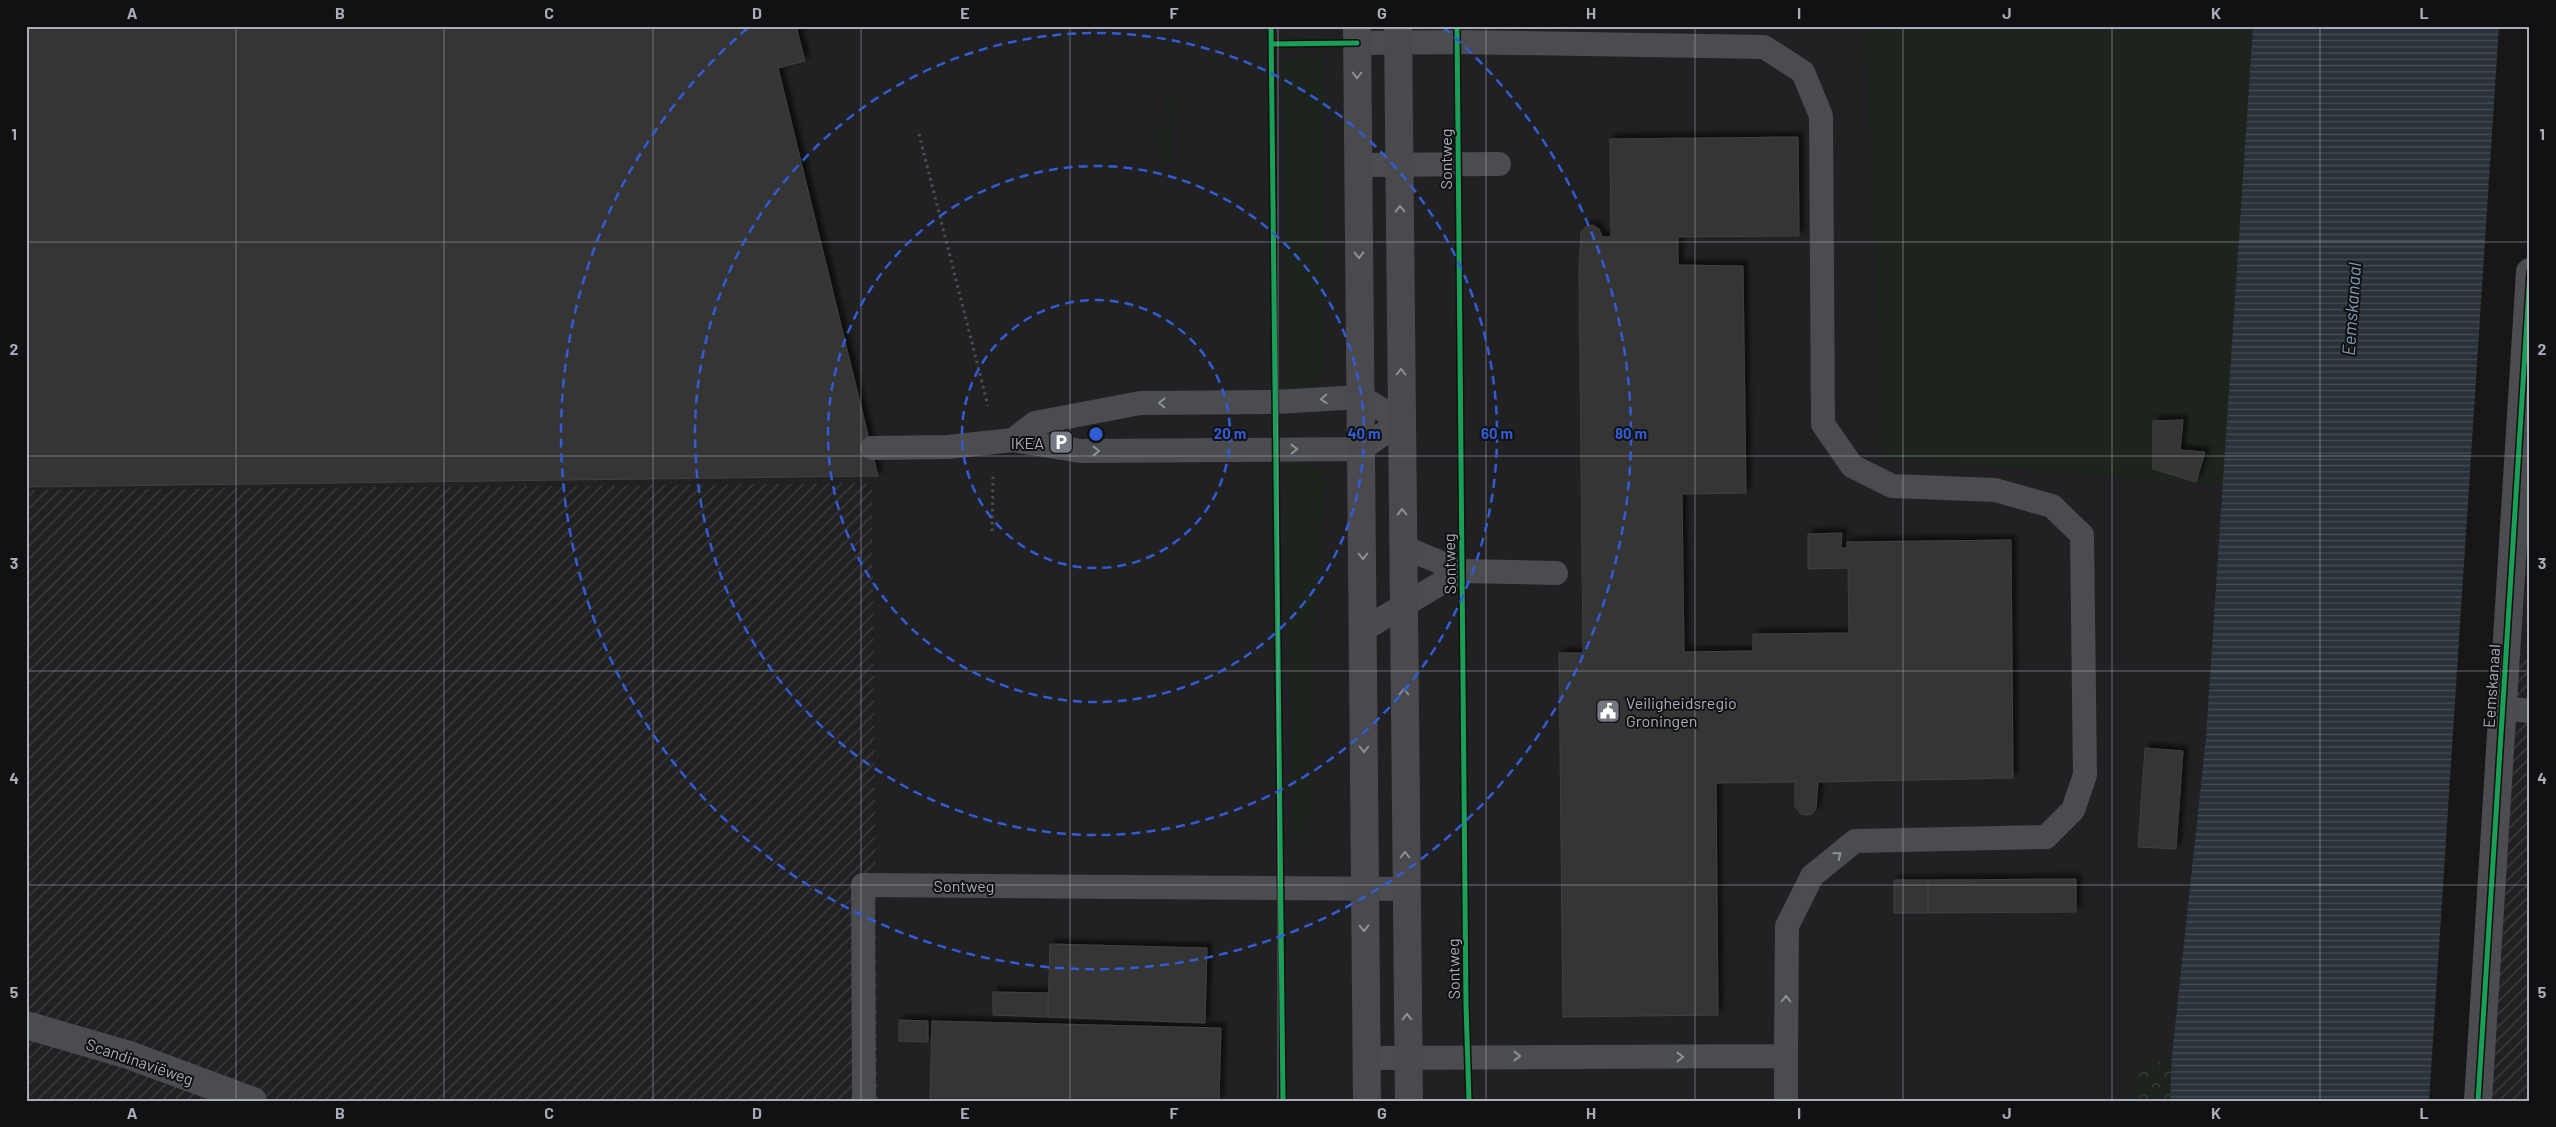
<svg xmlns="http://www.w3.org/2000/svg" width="2556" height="1127" viewBox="0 0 2556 1127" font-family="Barlow,sans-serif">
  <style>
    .built { fill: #212123 }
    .industrial { fill: url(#industrial-furrows) }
    .green { fill: #1d241e }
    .forest { fill: url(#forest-crowns) }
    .water { fill: url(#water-rules) }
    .building { fill: #353536; stroke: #3f4043; filter: url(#shadow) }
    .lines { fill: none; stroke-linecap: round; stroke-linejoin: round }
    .path { stroke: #4d4e52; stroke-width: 3; stroke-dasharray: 2.5 4; stroke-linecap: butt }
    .lane { stroke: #4b4c50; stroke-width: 24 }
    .street { stroke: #4b4c50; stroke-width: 28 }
    .secondary { stroke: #4a4a4e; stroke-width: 28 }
    .cycleway-casing { stroke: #111113; stroke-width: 8 }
    .cycleway { stroke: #1a9f57; stroke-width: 5 }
    .oneway { stroke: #8c8f98 }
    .oneway2 { stroke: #8c9099 }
    .grid { fill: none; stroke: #a8adb8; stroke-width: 1; stroke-opacity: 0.55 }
    .ring { fill: none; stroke: #325cd3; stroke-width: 2.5; stroke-dasharray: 9 6 }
    .labels { text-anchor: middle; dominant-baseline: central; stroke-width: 4; stroke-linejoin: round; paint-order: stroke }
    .street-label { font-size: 16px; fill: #a8adb8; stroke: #111113 }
    .poi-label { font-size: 16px; fill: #a8adb8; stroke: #111113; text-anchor: end }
    .water-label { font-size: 18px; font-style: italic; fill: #7f9bb3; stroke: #111113 }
    .centre { fill: #325cd3; stroke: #111113; stroke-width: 2.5 }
    .ring-label { font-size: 15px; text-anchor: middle; font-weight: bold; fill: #325cd3; stroke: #111113; stroke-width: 4; stroke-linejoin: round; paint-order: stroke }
    .neatline { fill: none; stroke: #a8adb8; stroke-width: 2 }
    .grid-label { font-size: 16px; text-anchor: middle; font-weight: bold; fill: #a8adb8 }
  </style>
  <defs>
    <pattern id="industrial-furrows" width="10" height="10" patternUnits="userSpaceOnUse" patternTransform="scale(1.25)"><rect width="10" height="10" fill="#212123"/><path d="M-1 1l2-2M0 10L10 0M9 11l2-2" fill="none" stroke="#3e3f41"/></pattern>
    <pattern id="forest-crowns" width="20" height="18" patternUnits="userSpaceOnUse" patternTransform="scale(1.25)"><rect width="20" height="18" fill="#1d241e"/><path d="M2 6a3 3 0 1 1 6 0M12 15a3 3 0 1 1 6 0" fill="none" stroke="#3b413d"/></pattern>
    <pattern id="water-rules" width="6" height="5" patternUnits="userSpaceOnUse" patternTransform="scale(1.25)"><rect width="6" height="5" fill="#2a3239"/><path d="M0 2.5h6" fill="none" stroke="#464d54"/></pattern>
    <filter id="shadow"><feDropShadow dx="4.5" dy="-4.5" stdDeviation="2.5" flood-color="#0009"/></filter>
  </defs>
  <rect width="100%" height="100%" fill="#171717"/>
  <!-- built -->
  <path class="built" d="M26 26H2252L2187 1101H878L872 483 26 490Z
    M2530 365V655L2509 652Z"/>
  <!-- industrial -->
  <path class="industrial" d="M872 483 878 1101H26V490Z
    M2509 652 2530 655V1101H2480Z"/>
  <!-- green -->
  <path class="green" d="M1865 26H2253L2225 486 1883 458Z
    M1324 56 1325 373 1320 383 1287 392 1283 68 1290 59Z
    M1162 96 1170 97 1174 101 1172 153 1170 159 1163 162 1155 131 1170 127Z
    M1287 461 1321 468 1326 482 1312 658 1311 817 1298 842 1293 841Z"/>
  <!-- forest -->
  <path class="forest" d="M2172 1055 2170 1101H2132L2139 1072Z"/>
  <!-- water -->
  <path class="water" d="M2253 26H2499L2429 1101H2170L2172 1055 2206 738Z"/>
  <!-- building -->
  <path class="building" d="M26 26H796L805 61 778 68 878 476 26 487Z
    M1798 137 1799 236 1678 237V265L1743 266 1746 493 1682 494 1684 652 1753 651V634L1849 633 1848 568 1808 569V534L1842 533 1841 548H1847V542L2011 540 2013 778 1818 782 1816 809 1812 814 1806 815 1801 814 1795 806V782L1716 783 1718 1015 1563 1017 1559 653H1583L1579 269 1581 232 1586 226 1593 225 1599 229 1602 237H1611L1610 139Z
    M2183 420 2180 450 2205 452 2196 482 2153 469V421Z
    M2145 748 2183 751 2176 849 2138 847Z
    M2076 879V912L1928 913V880Z
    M1894 880H1928V913H1894Z
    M1050 944 1207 948 1205 1023 1048 1017Z
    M993 992 1048 993V1017L993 1015Z
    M899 1020 928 1021V1042L899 1041Z
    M932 1021 1221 1028 1219 1101H930Z"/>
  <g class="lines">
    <!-- path -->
    <path class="path" d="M919 134 988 406
      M992 531 993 477"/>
    <!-- lane -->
    <path class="lane" d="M1357 43 1457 42 1764 47 1803 72 1821 116 1823 424 1852 466 1892 486 1995 490 2052 506 2082 535 2085 775 2073 810 2046 837 1855 841 1812 876 1787 926 1786 1056 1367 1058
      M1358 165 1499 164
      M872 448 948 447 1013 440 1081 451 1362 449 1401 421 1361 397 1275 402 1140 403 1035 423 1013 440
      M1403 547 1461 571 1556 573
      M1363 630 1461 571
      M2502 708 2530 711
      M1786 1056V1101
      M864 1101 863 885 1406 889"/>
    <!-- street -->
    <path class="street" d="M26 1025 129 1055 253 1101
      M2478 1101 2530 272"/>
    <!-- secondary -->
    <path class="secondary" d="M1357 26 1367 1101
      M1398 26 1409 1101"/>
    <!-- cycleway casing -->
    <g class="cycleway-casing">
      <path id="cycleway" d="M1271 26 1283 1101
        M1457 26 1466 1004 1469 1101
        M1271 44 1357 43
        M2478 1101 2530 272"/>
    </g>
    <!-- cycleway -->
    <use href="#cycleway" class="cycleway"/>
  </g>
  <!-- one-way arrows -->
  <defs><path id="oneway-chevron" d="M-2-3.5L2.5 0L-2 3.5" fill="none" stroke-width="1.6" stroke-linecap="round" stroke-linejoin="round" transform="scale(1.25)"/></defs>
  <g class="oneway">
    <use href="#oneway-chevron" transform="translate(1357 75) rotate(90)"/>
    <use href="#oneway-chevron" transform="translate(1400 209) rotate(-91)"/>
    <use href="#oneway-chevron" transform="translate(1359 255) rotate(89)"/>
    <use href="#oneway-chevron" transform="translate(1401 372) rotate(-90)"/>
    <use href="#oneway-chevron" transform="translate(1402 512) rotate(-91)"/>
    <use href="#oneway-chevron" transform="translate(1363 556) rotate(90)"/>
    <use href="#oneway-chevron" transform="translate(1404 692) rotate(-90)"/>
    <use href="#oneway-chevron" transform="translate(1364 749) rotate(90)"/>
    <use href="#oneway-chevron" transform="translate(1405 855) rotate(-90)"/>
    <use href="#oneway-chevron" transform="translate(1364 928) rotate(89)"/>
    <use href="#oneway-chevron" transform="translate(1407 1017) rotate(-90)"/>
  </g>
  <g class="oneway2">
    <use href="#oneway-chevron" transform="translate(1324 399) rotate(177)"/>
    <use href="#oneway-chevron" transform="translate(1162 403) rotate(180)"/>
    <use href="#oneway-chevron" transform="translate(1294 449) rotate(-1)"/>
    <use href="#oneway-chevron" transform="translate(1096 451)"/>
    <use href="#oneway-chevron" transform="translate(1838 855) rotate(-39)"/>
    <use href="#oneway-chevron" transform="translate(1786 999) rotate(-90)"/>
    <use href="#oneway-chevron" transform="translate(1517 1056)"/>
    <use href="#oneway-chevron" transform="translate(1680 1057)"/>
  </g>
  <!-- grid -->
  <path class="grid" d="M236 26V1101M444 26V1101M653 26V1101M861 26V1101M1070 26V1101M1278 26V1101M1486 26V1101M1695 26V1101M1903 26V1101M2112 26V1101M2320 26V1101M26 242H2530M26 456H2530M26 671H2530M26 885H2530"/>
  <!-- distance rings -->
  <g class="ring">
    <circle cx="1096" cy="434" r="134"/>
    <circle cx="1096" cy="434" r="268"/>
    <circle cx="1096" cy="434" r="401"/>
    <path d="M1443 27A535 535 0 1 1 749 27"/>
  </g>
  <!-- icons -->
  <defs>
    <g id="parking-square" transform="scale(1.25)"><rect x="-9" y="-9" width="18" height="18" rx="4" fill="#757880" stroke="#111113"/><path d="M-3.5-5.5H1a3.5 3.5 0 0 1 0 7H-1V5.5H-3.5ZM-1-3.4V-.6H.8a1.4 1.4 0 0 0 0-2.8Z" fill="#fff"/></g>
    <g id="civic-square" transform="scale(1.25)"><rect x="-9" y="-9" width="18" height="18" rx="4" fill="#757880" stroke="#111113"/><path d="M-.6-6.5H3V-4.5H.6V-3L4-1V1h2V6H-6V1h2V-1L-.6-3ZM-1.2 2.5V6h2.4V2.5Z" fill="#fff"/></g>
  </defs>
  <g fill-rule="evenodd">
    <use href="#parking-square" x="1061" y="442"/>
    <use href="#civic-square" x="1608" y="711"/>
  </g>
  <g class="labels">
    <!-- street labels -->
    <g class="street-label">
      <text transform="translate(1445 159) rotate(-90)">Sontweg</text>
      <text transform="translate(1449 564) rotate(-91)">Sontweg</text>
      <text transform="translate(2491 686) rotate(-86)">Eemskanaal</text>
      <text x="964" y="885">Sontweg</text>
      <text transform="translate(1453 969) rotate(-91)">Sontweg</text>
      <text transform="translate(140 1061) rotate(19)">Scandinaviëweg</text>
    </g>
    <!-- poi labels -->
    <g class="poi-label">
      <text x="1044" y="442">IKEA</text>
      <text x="1626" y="702" text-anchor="start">Veiligheidsregio<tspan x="1626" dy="18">Groningen</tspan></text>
    </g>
    <!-- water labels -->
    <g class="water-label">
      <text transform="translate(2351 309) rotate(-86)">Eemskanaal</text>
    </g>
  </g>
  <circle cx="1096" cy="434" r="8" class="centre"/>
  <g class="ring-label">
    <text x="1230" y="439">20 m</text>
    <text x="1364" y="439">40 m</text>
    <text x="1497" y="439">60 m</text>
    <text x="1631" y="439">80 m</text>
  </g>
  <!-- border -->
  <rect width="2556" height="1127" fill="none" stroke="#111113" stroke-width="55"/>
  <rect x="28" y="28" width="2500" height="1072" class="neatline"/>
  <g class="grid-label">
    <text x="132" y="19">A</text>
    <text x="340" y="19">B</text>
    <text x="549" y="19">C</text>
    <text x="757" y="19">D</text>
    <text x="965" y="19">E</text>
    <text x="1174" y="19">F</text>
    <text x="1382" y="19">G</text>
    <text x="1591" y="19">H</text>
    <text x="1799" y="19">I</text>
    <text x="2007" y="19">J</text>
    <text x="2216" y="19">K</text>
    <text x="2424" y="19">L</text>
    <text x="14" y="140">1</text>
    <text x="2542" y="140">1</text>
    <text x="14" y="355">2</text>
    <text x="2542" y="355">2</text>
    <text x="14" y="569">3</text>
    <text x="2542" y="569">3</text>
    <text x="14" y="784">4</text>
    <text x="2542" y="784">4</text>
    <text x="14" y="998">5</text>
    <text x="2542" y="998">5</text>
    <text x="132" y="1119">A</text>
    <text x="340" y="1119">B</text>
    <text x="549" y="1119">C</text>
    <text x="757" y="1119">D</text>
    <text x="965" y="1119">E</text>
    <text x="1174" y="1119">F</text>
    <text x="1382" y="1119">G</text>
    <text x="1591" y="1119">H</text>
    <text x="1799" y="1119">I</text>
    <text x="2007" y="1119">J</text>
    <text x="2216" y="1119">K</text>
    <text x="2424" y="1119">L</text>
  </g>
</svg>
